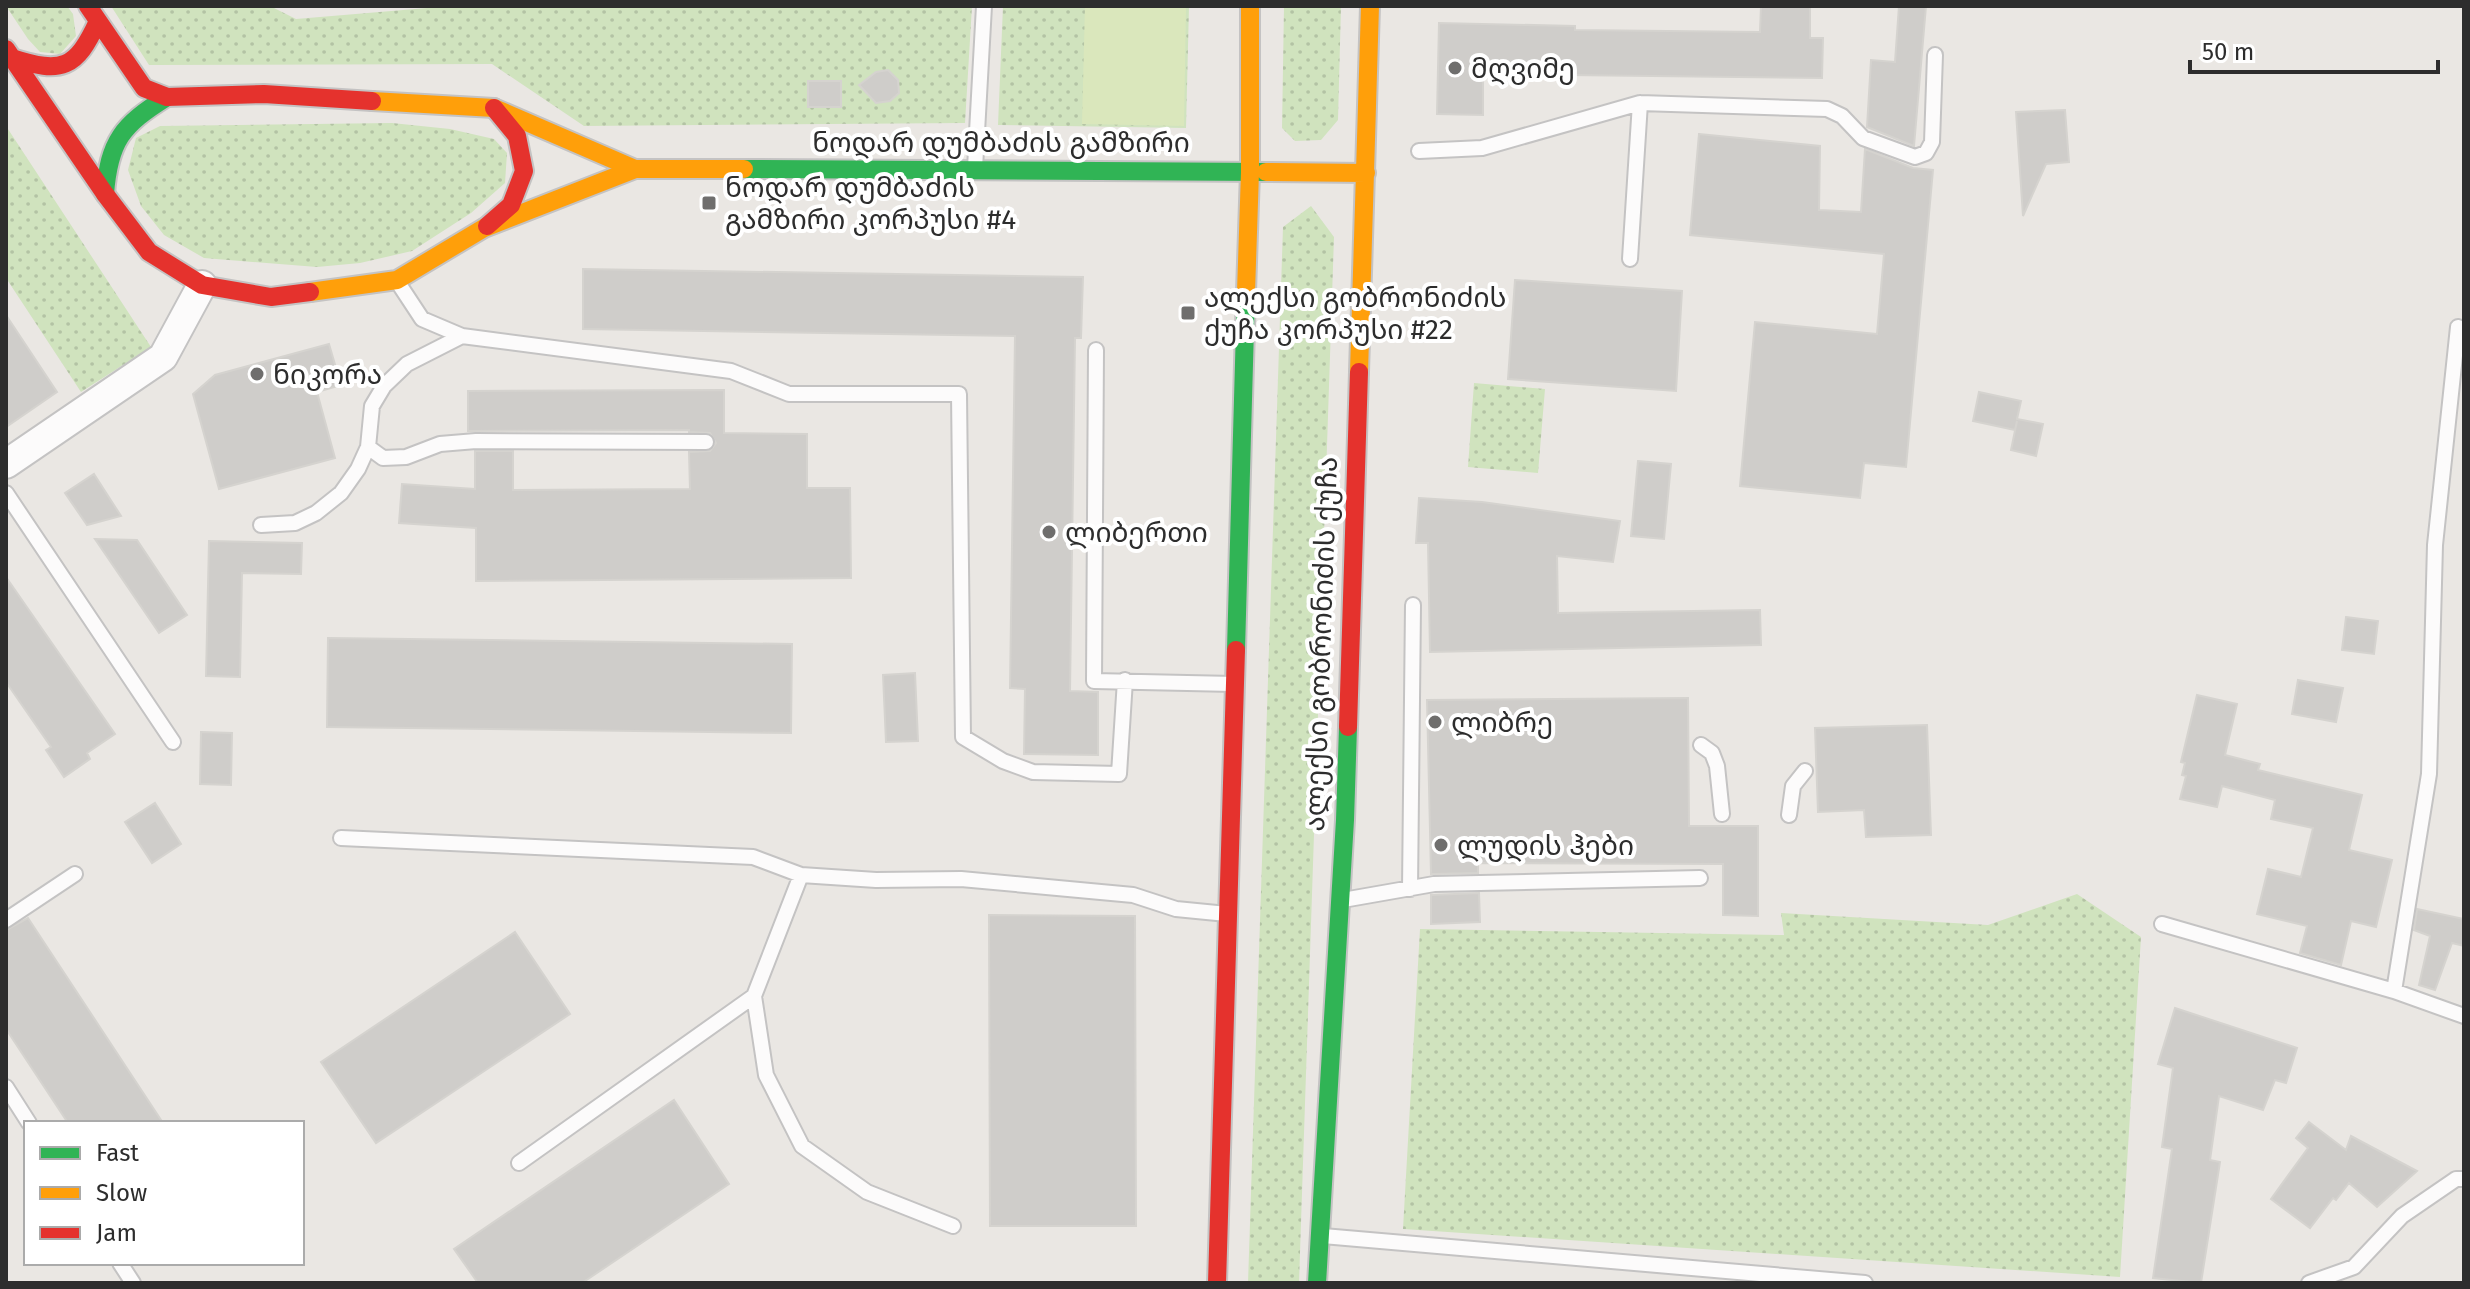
<svg xmlns="http://www.w3.org/2000/svg" width="2470" height="1289" viewBox="0 0 2470 1289" font-family="'Fira Sans','Noto Sans Georgian',sans-serif">
  <style>
    .grass { fill: url(#grass-dots) }
    .pitch { fill: #dae7bc }
    .building { fill: #cfcdca; stroke: #d5d3cf; stroke-width: 2 }
    .lines { fill: none; stroke-linecap: round; stroke-linejoin: round }
    .lane-casing { stroke: #c4c3c3; stroke-width: 18 }
    .street-casing { stroke: #c4c3c3; stroke-width: 32 }
    .fast-casing { stroke: #c4c3c3; stroke-width: 22 }
    .slow-casing { stroke: #c4c3c3; stroke-width: 22 }
    .jam-casing { stroke: #c4c3c3; stroke-width: 22 }
    .lane { stroke: #fcfbfb; stroke-width: 14 }
    .street { stroke: #fcfbfb; stroke-width: 28 }
    .fast { stroke: #30b455; stroke-width: 18 }
    .slow { stroke: #ff9f0a; stroke-width: 18 }
    .jam { stroke: #e5322d; stroke-width: 18 }
    .poi-dot { fill: #6f6e6d; stroke: #fff; stroke-width: 3 }
    .labels { text-anchor: middle; dominant-baseline: central; stroke-width: 8; stroke-linejoin: round; paint-order: stroke }
    .poi-label { font-size: 28px; fill: #2d2d2d; stroke: #fff; text-anchor: start }
    .street-label { font-size: 28px; fill: #2d2d2d; stroke: #fff }
  </style>
  <defs>
    <pattern id="grass-dots" width="8" height="8" patternUnits="userSpaceOnUse" patternTransform="scale(2)"><rect width="8" height="8" fill="#d0e3be"/><path d="M2 2h.1M6 6h.1" fill="none" stroke="#b3c3a4" stroke-width="1.8" stroke-linecap="round"/></pattern>
  </defs>
  <rect width="100%" height="100%" fill="#eae7e3"/>
  <!-- grass -->
  <path class="grass" d="M6 6H67L73 14 76 36 60 54 40 52 28 39Z
    M111 6H270L296 19 451 6H972L965 123 584 126 492 64 149 65Z
    M1003 6H1189L1186 128 998 125Z
    M1284 6H1341L1338 120 1321 140 1295 141 1282 128Z
    M392 123 450 129 494 139 507 153 505 183 471 213 412 251 360 263 317 267 204 258 164 235 141 206 128 170 136 138 160 126Z
    M6 126 151 347 81 392 6 278Z
    M1311 206 1334 237 1299 1283H1248L1283 227Z
    M1474 383 1545 389 1538 473 1468 467Z
    M2077 894 2141 937 2120 1277 1403 1229 1420 929 1784 935 1781 913 1988 925Z"/>
  <!-- pitch -->
  <path class="pitch" d="M1085 6H1186L1184 126 1082 124Z"/>
  <!-- building -->
  <path class="building" d="M1761 6H1810V38H1823L1822 78 1483 74V115L1437 114 1439 23 1575 26V30L1760 32Z
    M1899 6H1926L1914 146 1867 127 1871 60 1895 62Z
    M888 70 898 80 899 93 890 101 876 103 859 85 876 72Z
    M808 81H841V107H808Z
    M2065 110 2069 162 2046 164 2023 216 2016 112Z
    M1699 134 1820 146 1819 210 1861 212 1865 149 1913 168 1933 170 1906 467 1864 463 1860 498 1740 486 1755 322 1877 334 1884 254 1690 235Z
    M583 269 1083 277 1081 338H1075L1070 691 1098 692V755L1024 754 1025 689 1010 688 1015 336 583 329Z
    M1515 280 1682 291 1676 391 1508 379Z
    M6 315 57 392 6 427Z
    M329 344 341 385 317 392 335 458 219 489 193 394 215 375Z
    M724 390V433L807 434V488H850L851 578 476 581V528L399 523 402 484 475 489V451H513V490L690 489 689 452 710 451 716 443 710 433 689 432V430L468 431V391Z
    M1979 392 2021 401 2017 419 2043 424 2036 456 2011 450 2017 421 2015 430 1973 421Z
    M1638 461 1671 464 1664 539 1631 536Z
    M94 474 121 516 87 525 65 493Z
    M1419 498 1482 502 1620 521 1613 562 1557 556 1558 613 1760 610 1761 645 1430 652 1428 543H1416Z
    M95 539 137 540 187 615 159 633Z
    M209 541 302 543 301 574 242 573 240 677 206 676Z
    M6 577 115 734 87 753 90 759 64 777 46 750 51 747 6 682Z
    M2346 617 2378 621 2374 654 2342 650Z
    M328 638 792 644 791 733 327 727Z
    M915 673 918 741 886 742 883 675Z
    M2298 680 2343 688 2336 722 2292 714Z
    M2197 695 2237 704 2225 755 2260 764 2258 770 2362 795 2349 850 2392 860 2376 927 2351 921 2341 965 2300 953 2307 926 2257 914 2268 869 2301 877 2313 828 2271 819 2275 800 2222 786 2217 807 2180 799 2186 776 2182 775 2185 763 2181 762Z
    M1688 698 1689 826H1758V916L1723 915V864L1478 863V873L1431 874 1427 700Z
    M1927 725 1931 835 1866 837 1864 810 1818 812 1815 728Z
    M201 732 232 733 231 785 200 784Z
    M155 803 181 844 152 863 125 822Z
    M1479 893 1480 922 1431 924V895Z
    M2417 909 2464 919V946L2452 943 2435 990 2419 985 2430 936 2414 930Z
    M989 915 1135 916 1136 1226H990Z
    M28 918 163 1123H68L6 1029V930Z
    M515 932 570 1014 376 1143 321 1062Z
    M2175 1008 2297 1048 2286 1083 2275 1080 2263 1110 2219 1096 2210 1160 2220 1162 2201 1283 2153 1278 2172 1149 2162 1147 2173 1068 2158 1064Z
    M674 1100 729 1184 582 1283H478L454 1249Z
    M2309 1122 2346 1150 2351 1136 2417 1171 2377 1207 2349 1183 2336 1200 2333 1198 2310 1228 2271 1199 2308 1148 2296 1138Z"/>
  <g class="lines">
    <!-- lane casing -->
    <g class="lane-casing">
      <path id="lane" d="M1419 151 1482 148 1640 103 1827 109 1842 116 1863 138 1915 157 1926 153 1932 142 1935 55
        M975 168 984 6
        M1630 259 1640 103
        M397 281 422 319 462 336 731 371 789 394H959L963 737 1003 761 1033 772 1119 774 1125 680
        M1096 350 1094 681 1234 684
        M368 447 383 458 406 457 440 444 476 441 706 442
        M6 493 173 742
        M261 525 295 523 316 513 341 493 358 469 368 447 372 406 384 386 407 364 462 336
        M1701 745 1712 753 1717 766 1722 814
        M1789 815 1793 786 1805 771
        M341 838 753 857 801 875 876 880 961 879 1133 895 1176 909 1227 914
        M1410 889 1413 605
        M1343 900 1434 884 1700 878
        M6 920 75 874
        M2162 924 2394 991 2464 1016
        M2394 991 2429 774 2435 545 2458 327
        M754 996 766 1075 802 1146 867 1192 953 1226
        M6 1087 29 1123
        M519 1163 754 996 801 875
        M1323 1236 1865 1283
        M120 1263 133 1283
        M2309 1283 2354 1267 2402 1216 2456 1179H2464"/>
    </g>
    <!-- street casing -->
    <g class="street-casing">
      <path id="street" d="M6 464 163 357 202 285"/>
    </g>
    <!-- fast casing -->
    <g class="fast-casing">
      <path id="fast" d="M744 169 1266 172
        M105 194C109 141 122 125 167 97
        M1236 650 1246 292
        M1317 1283 1345 820 1348 727"/>
    </g>
    <!-- slow casing -->
    <g class="slow-casing">
      <path id="slow" d="M372 101 494 108 635 169
        M1266 172 1366 173
        M310 292 397 280 484 228 635 169H744
        M1246 292 1250 172V6
        M1359 372 1370 6"/>
    </g>
    <!-- jam casing -->
    <g class="jam-casing">
      <path id="jam" d="M88 6 144 88 167 97 264 94 372 101
        M6 49 105 194 149 252 202 285 271 297 310 292
        M12 58C62 74 76 69 98 21
        M487 226 511 205 524 171 517 136 494 108
        M1348 727 1359 372
        M1217 1283 1236 650"/>
    </g>
    <!-- lane -->
    <use href="#lane" class="lane"/>
    <!-- street -->
    <use href="#street" class="street"/>
    <!-- fast -->
    <use href="#fast" class="fast"/>
    <!-- slow -->
    <use href="#slow" class="slow"/>
    <!-- jam -->
    <use href="#jam" class="jam"/>
  </g>
  <!-- markers -->
  <g class="poi-dot">
    <circle cx="1455" cy="68" r="8"/>
    <rect x="701" y="195" width="16" height="16" rx="4"/>
    <rect x="1180" y="305" width="16" height="16" rx="4"/>
    <circle cx="257" cy="374" r="8"/>
    <circle cx="1049" cy="532" r="8"/>
    <circle cx="1435" cy="722" r="8"/>
    <circle cx="1441" cy="845" r="8"/>
  </g>
  <g class="labels">
    <!-- poi labels -->
    <g class="poi-label">
      <text x="1471" y="68">მღვიმე</text>
      <text x="725" y="187">ნოდარ დუმბაძის<tspan x="725" dy="32">გამზირი კორპუსი #4</tspan></text>
      <text x="1204" y="297">ალექსი გობრონიძის<tspan x="1204" dy="32">ქუჩა კორპუსი #22</tspan></text>
      <text x="273" y="374">ნიკორა</text>
      <text x="1065" y="532">ლიბერთი</text>
      <text x="1451" y="722">ლიბრე</text>
      <text x="1457" y="845">ლუდის ჰები</text>
    </g>
    <!-- street labels -->
    <g class="street-label">
      <text x="1001" y="142">ნოდარ დუმბაძის გამზირი</text>
      <text transform="translate(1321 644) rotate(-88)">ალექსი გობრონიძის ქუჩა</text>
    </g>
  </g>
  <!-- border -->
  <rect width="2470" height="1289" fill="none" stroke="#2d2d2d" stroke-width="16"/>
  <!-- legend -->
  <rect x="24" y="1121" width="280" height="144" fill="#ffffff" stroke="#ababab" stroke-width="2"/>
  <rect x="40" y="1147" width="40" height="12" fill="#30b455" stroke="#ababab" stroke-width="2"/>
  <text x="96" y="1161" font-size="24" fill="#2d2d2d">Fast</text>
  <rect x="40" y="1187" width="40" height="12" fill="#ff9f0a" stroke="#ababab" stroke-width="2"/>
  <text x="96" y="1201" font-size="24" fill="#2d2d2d">Slow</text>
  <rect x="40" y="1227" width="40" height="12" fill="#e5322d" stroke="#ababab" stroke-width="2"/>
  <text x="96" y="1241" font-size="24" fill="#2d2d2d">Jam</text>
  <!-- scale -->
  <path d="M2190 60v12h248v-12" fill="none" stroke="#2d2d2d" stroke-width="4"/>
  <text x="2202" y="60" font-size="24" fill="#2d2d2d" stroke="#ffffff" stroke-width="6" paint-order="stroke">50 m</text>
</svg>
